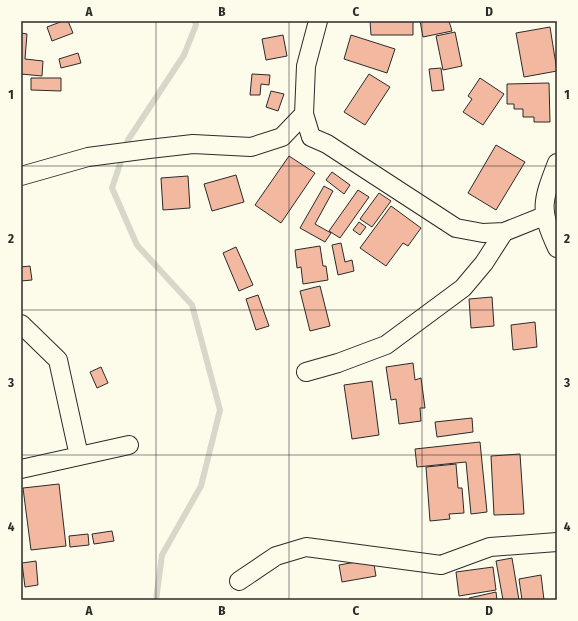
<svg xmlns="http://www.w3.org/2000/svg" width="578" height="621" viewBox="0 0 578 621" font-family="'Fira Sans Condensed',sans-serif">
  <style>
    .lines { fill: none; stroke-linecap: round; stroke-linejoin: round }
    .stream { stroke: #d8d7c9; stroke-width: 6 }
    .building { fill: #f2b8a0; stroke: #2b2b2b }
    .street-casing { stroke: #2b2b2b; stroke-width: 20 }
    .street { stroke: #fdfbea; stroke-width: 18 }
    .grid { fill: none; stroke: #2b2b2b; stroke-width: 1; stroke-opacity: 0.55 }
    .neatline { fill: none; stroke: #2b2b2b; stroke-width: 1.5 }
    .grid-label { font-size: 13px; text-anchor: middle; font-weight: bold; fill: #2b2b2b }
  </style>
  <rect width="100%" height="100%" fill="#fdfbea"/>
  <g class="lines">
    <!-- stream -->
    <path class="stream" d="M156 600 162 555 201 486 220 410 192 305 137 245 112 188 128 140 184 55 196 25 195 21"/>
  </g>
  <!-- building -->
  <path class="building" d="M63 21H68L73 33 52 41 47 27Z
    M370 21H413V35H371Z
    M420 21H449L452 31 423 37Z
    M550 27 557 71 524 77 516 33Z
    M455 32 462 66 443 70 436 36Z
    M21 33 27 34 25 59 43 61 42 76 21 74Z
    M283 35 287 56 266 60 262 39Z
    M351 35 395 49 387 73 344 59Z
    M78 53 81 63 61 68 59 59Z
    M441 68 444 90 432 91 429 69Z
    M252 74 270 75 269 85 261 84 260 95H250Z
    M369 74 390 87 365 125 344 112Z
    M31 78H61V91L31 90Z
    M480 78 504 94 483 125 463 112 472 99 468 96Z
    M549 83 550 122H534V117H523V109H514V104H507V84Z
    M271 91 284 94 278 111 266 107Z
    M496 145 525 162 496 210 468 193Z
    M289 156 315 173 281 223 255 205Z
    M332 172 350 185 344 194 326 180Z
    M236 175 244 202 212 211 204 184Z
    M188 176 190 208 163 210 161 178Z
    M324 186 333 191 315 224 331 233 325 242 300 228Z
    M358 190 369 197 340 238 329 231Z
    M379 193 391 201 372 227 360 219Z
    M391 206 421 228 408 246 403 243 386 266 360 248Z
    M359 222 366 227 360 235 353 230Z
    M341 243 345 262 352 260 354 271 338 275 332 245Z
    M320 246 323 266H326L328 280 303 284 301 267 297 268 295 250Z
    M236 247 253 285 239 291 223 253Z
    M30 266 32 280 21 281V267Z
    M320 286 330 326 310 331 300 291Z
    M258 295 269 326 256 330 246 299Z
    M492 297 494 326 471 328 469 299Z
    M535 322 537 347 513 350 511 325Z
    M413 363 415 380 421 378 425 408H420L421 421 399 424 396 399 391 400 386 367Z
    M101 367 108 383 97 388 90 372Z
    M372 381 379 435 352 439 344 385Z
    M472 418 473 432 437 437 435 422Z
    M480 442 487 512 471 514 466 462 417 467 415 449Z
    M520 454 524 514 494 515 491 456Z
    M456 464 458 488H462L464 513 449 514 450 519 430 521 426 467Z
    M59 484 66 546 31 550 23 488Z
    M112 531 114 541 94 544 92 534Z
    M88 534 89 545 70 547 69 536Z
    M512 558 519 600H503L496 561Z
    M373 559 376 576 342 582 339 565Z
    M36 561 38 585 25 587 22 563Z
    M493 567 496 590 459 596 456 572Z
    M541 575 544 600H522L519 579Z
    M496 592 497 600H469V598Z"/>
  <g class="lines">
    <!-- street casing -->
    <g class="street-casing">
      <path id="street" d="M318 21 306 66 304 114 311 137 327 144 456 228 483 233 504 232 544 216
        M557 163C542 202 539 209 557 248
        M21 176 88 157 149 149 193 144 251 147 282 137 304 114
        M21 324 58 360 79 456
        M306 372 338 363 386 345 463 288 484 263 504 232
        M21 469 129 445
        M239 581 276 556 306 547 441 565 490 547 557 542"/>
    </g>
    <!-- street -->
    <use href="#street" class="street"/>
  </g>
  <!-- grid -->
  <path class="grid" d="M156 21V600M289 21V600M422 21V600M21 166H557M21 310H557M21 455H557"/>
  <!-- border -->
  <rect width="578" height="621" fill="none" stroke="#fdfbea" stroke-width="44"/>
  <rect x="22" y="22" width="534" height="577" class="neatline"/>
  <g class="grid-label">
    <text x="89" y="16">A</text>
    <text x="222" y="16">B</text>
    <text x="356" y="16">C</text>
    <text x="489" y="16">D</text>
    <text x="11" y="99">1</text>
    <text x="567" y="99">1</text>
    <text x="11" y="243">2</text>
    <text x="567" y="243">2</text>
    <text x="11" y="387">3</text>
    <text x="567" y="387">3</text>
    <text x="11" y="531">4</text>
    <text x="567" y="531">4</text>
    <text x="89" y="615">A</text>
    <text x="222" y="615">B</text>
    <text x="356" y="615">C</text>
    <text x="489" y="615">D</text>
  </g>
</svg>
